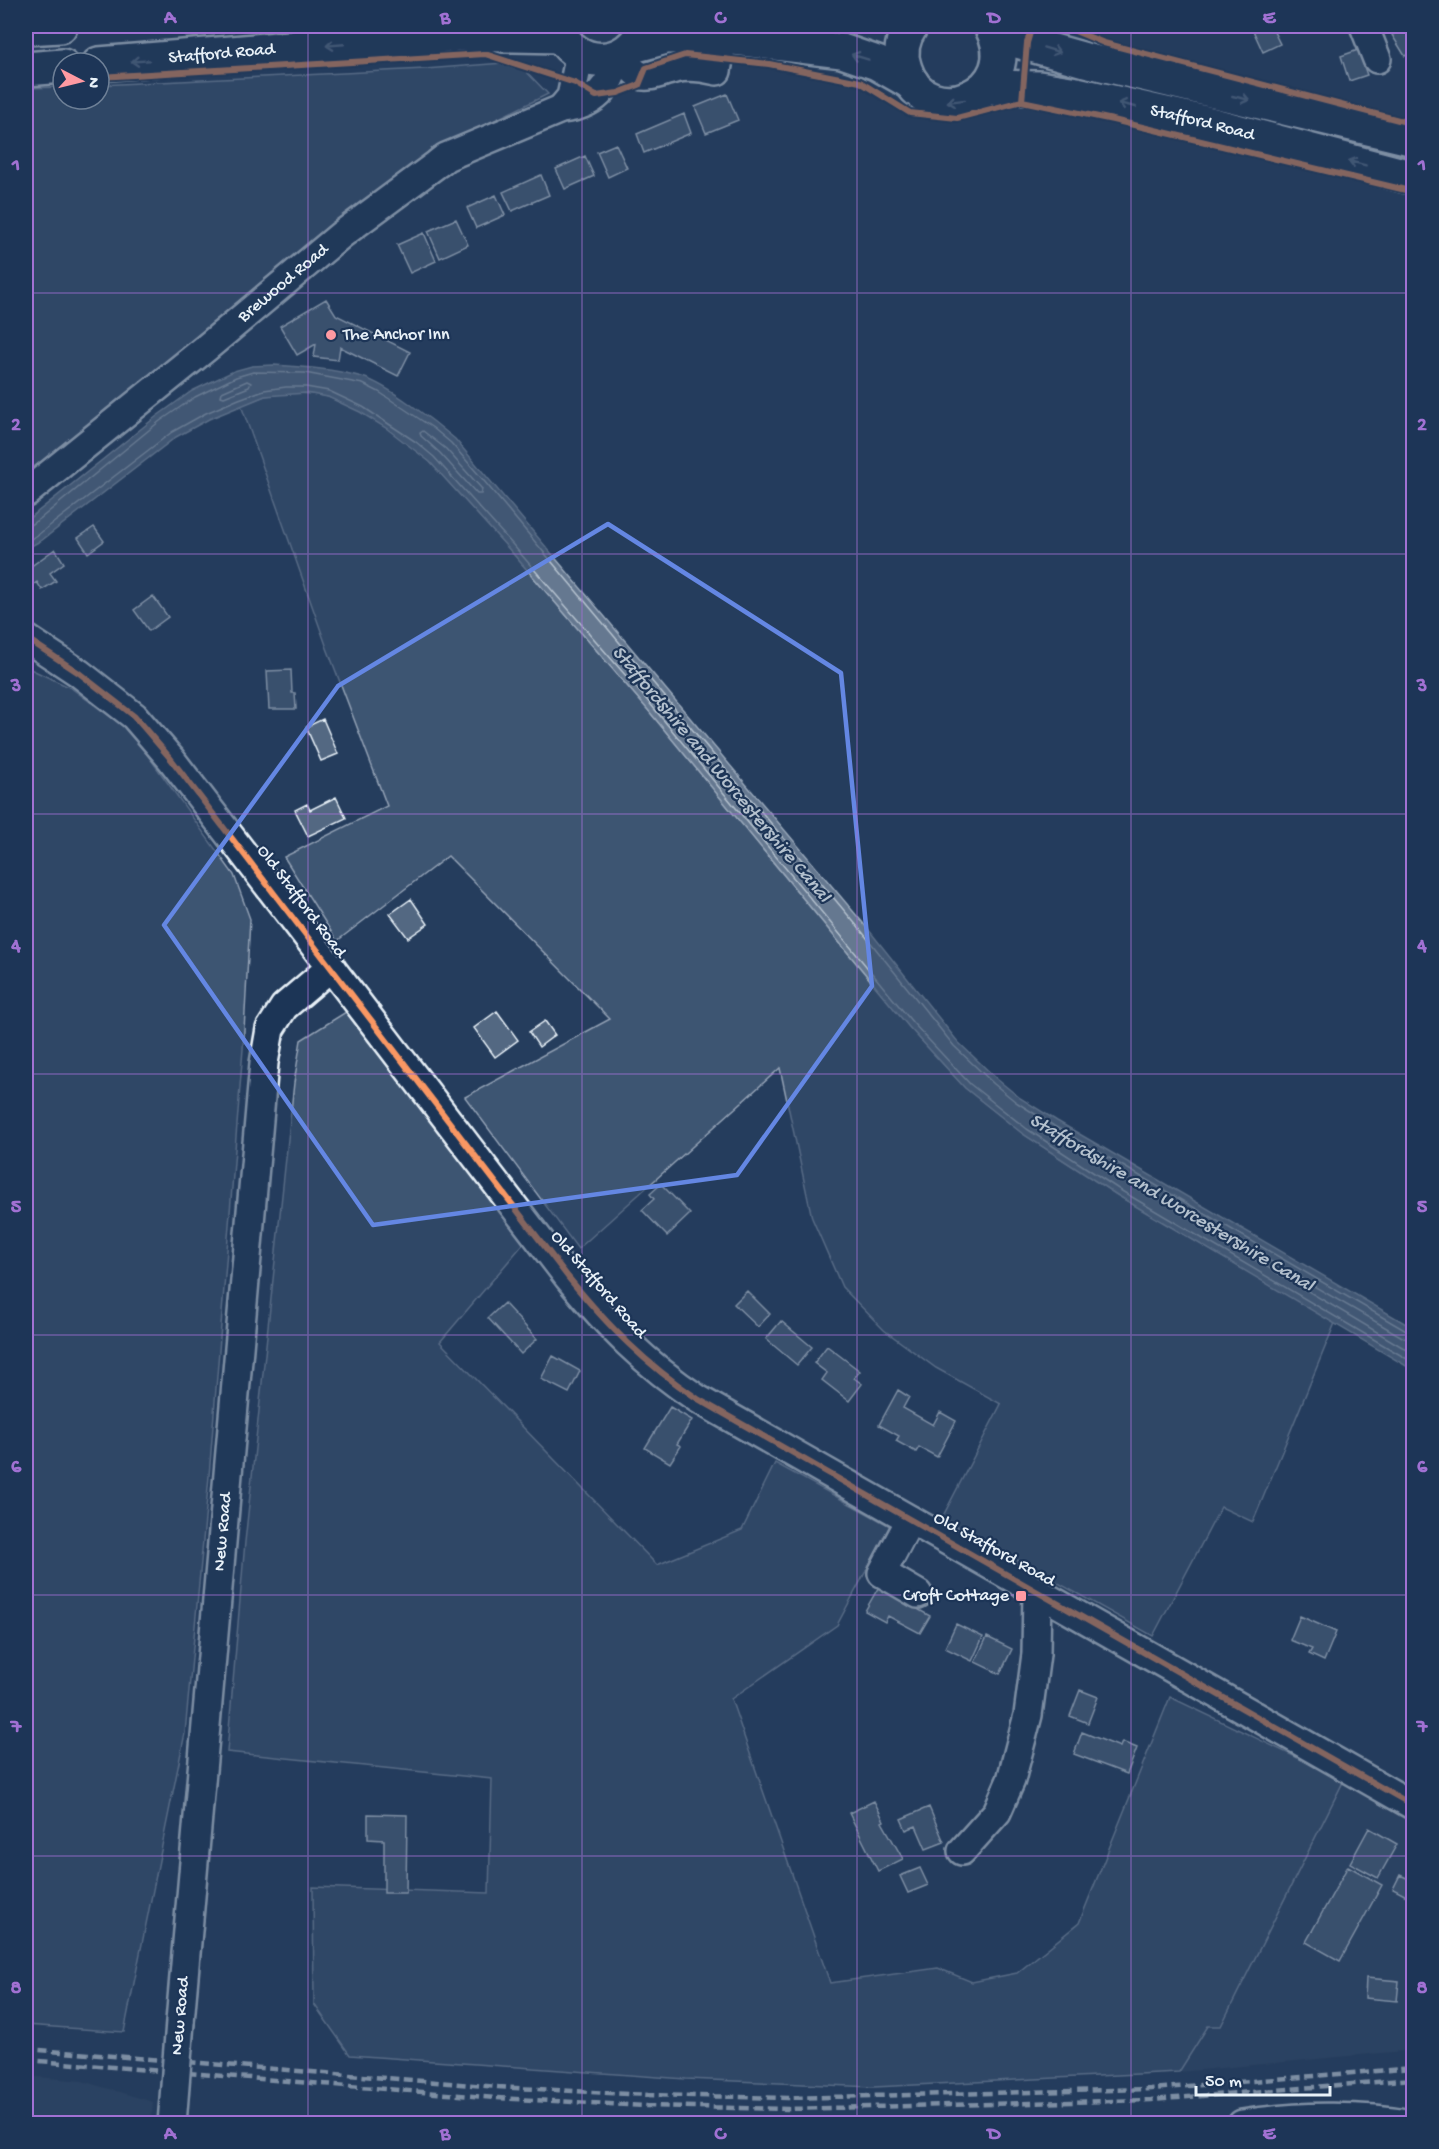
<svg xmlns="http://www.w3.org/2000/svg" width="1439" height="2149" viewBox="0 0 1439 2149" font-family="'Gochi Hand',sans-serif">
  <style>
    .built { fill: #334a68 }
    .green { fill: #3e5472; stroke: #93a2b5; stroke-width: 1.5 }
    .water { fill: #657890; stroke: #99a8ba; stroke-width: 1.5 }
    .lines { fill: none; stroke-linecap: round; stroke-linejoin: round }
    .shore { stroke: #b4c1ce; stroke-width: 1.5 }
    .building { fill: #536782; stroke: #e8f1f8; stroke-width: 1.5 }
    .minor-casing { stroke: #e8f1f8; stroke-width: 32 }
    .highway-casing { stroke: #e8f1f8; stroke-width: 38 }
    .minor { stroke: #1d3557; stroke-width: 27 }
    .highway { stroke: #1d3557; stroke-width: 33 }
    .rail { stroke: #e8f1f8; stroke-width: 4.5; stroke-dasharray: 9 4.5; stroke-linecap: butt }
    .minor-bridge-casing { stroke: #e8f1f8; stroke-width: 32; stroke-linecap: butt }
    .minor-bridge { stroke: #1d3557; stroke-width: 27 }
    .cycleway-casing { stroke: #1d3557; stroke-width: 10 }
    .cycleway { stroke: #f99763; stroke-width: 6 }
    .oneway { stroke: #64778f }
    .marked { fill: none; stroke: #6487e3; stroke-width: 4.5; stroke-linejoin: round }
    .grid { fill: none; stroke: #a171d3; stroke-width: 1.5; stroke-opacity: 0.55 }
    .poi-dot { fill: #ff9aa2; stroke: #1d3557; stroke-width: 2 }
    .labels { text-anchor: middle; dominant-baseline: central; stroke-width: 4.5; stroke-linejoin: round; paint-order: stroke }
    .street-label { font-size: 18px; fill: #e8f1f8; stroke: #1d3557 }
    .poi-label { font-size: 18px; fill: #e8f1f8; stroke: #1d3557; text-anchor: start }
    .water-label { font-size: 20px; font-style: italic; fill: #b4c1ce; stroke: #1d3557 }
    .neatline { fill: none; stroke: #a171d3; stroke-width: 2 }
    .grid-label { font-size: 20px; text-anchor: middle; font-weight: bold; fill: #a171d3 }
  </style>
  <rect width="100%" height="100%" fill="#253d5d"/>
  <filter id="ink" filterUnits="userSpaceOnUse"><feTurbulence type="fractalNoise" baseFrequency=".0167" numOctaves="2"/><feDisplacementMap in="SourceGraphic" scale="12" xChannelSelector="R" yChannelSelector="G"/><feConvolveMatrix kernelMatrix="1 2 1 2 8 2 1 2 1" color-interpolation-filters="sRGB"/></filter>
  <g filter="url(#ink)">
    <!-- built -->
    <path class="built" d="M1344 1780 1413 1818V2050L1179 2072 1208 2026H1221Z
      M26 2076 82 2081 153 2102 151 2123H26Z"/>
    <!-- green -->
    <path class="green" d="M517 62 548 94 444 145 306 245 114 405 40 470 26 463V88L63 87V99H99V85L425 69Z
      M286 393C300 393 315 393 328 397 364 409 402 437 430 462L509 549 648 710 909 1027 965 1088 1023 1134 1117 1195 1335 1323 1253 1522 1221 1507 1153 1636 942 1518 1001 1404 936 1368 884 1330 842 1287 812 1218 780 1068 578 1249 465 1097 610 1019 448 856 337 941 284 857 387 806 327 648 241 405 265 396Z
      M26 667 71 688 131 732 234 875 250 919 243 1049 209 1476 185 1733 124 2032 26 2025Z
      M346 1012 524 1243 440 1342 657 1565 742 1530 775 1463 890 1526 837 1625 731 1699 830 1983 938 1968 972 1982 1017 1973 1079 1923 1170 1697 1344 1780 1221 2026H1208L1179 2072 874 2087 686 2079 350 2055 314 2004 313 1887 489 1893 492 1779 227 1752 245 1542 294 1083 301 1040Z"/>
    <!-- water -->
    <path class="water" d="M274 365C304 367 334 369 362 377 388 385 434 421 455 439L868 929 958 1042 998 1080 1020 1098 1057 1121 1413 1328V1370L1117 1195 1023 1134 965 1088 909 1027 648 710 509 549 430 462 386 428 360 412 328 397 306 393 265 396 209 419 176 437 42 540 26 549V521L157 416 192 391 234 371 252 366Z"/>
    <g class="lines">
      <!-- shore -->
      <path class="shore" d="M247 381 251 383 249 387 224 397 221 396 222 392Z
        M423 431 446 449 482 489 481 494H477L440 453 421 436 420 433Z
        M26 526 30 525 41 518 160 421 195 397 236 377 253 372 305 373 363 384 379 392 433 428 451 443 479 475 863 933 954 1046 994 1084 1016 1102 1054 1126 1408 1332 1414 1333
        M26 542 39 534 172 432 206 413 239 399 264 390 286 387H306L329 391 363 407 416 442 434 457 513 545 652 706 913 1023 970 1084 1027 1129 1120 1190 1414 1363
        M1414 1340 1404 1338 1213 1228 1209 1229 1210 1233 1414 1354"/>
    </g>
    <!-- building -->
    <path class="building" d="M1251 26H1271L1280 44 1263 52Z
      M1405 27 1414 41V51L1405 56 1392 35Z
      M1358 50 1367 75 1349 81 1341 56Z
      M727 94 738 120 706 133 695 107Z
      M684 114 691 133 644 153 637 134Z
      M616 144 627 168 608 177 597 152Z
      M585 156 594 176 565 189 556 169Z
      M541 175 549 195 512 211 503 192Z
      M496 195 505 215 476 228 467 208Z
      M456 219 468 245 440 258 428 231Z
      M424 233 436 261 410 273 397 245Z
      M326 299 336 315 410 352 398 376 340 347 338 360 314 357 316 344 297 355 280 326Z
      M94 527 104 541 88 553 78 538Z
      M55 549 64 563 50 573 56 581 42 590 37 582 26 590V570Z
      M153 596 168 617 149 631 134 610Z
      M291 670 292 693H295L296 709H269L267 671Z
      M323 719 338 754 321 761 306 727Z
      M336 797 346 818 308 836 295 810 307 804 310 810Z
      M411 899 428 924 408 938 390 914Z
      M497 1011 518 1040 495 1057 474 1028Z
      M545 1021 555 1035 539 1047 529 1032Z
      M661 1184 690 1214 667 1236 642 1210 654 1199 650 1194Z
      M747 1291 770 1314 758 1327 734 1304Z
      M504 1303 537 1339 521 1354 488 1318Z
      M781 1321 812 1347 797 1365 766 1339Z
      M827 1346 860 1371 854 1378 862 1384 849 1401 822 1380 827 1373 814 1363Z
      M553 1356 580 1371 569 1393 541 1379Z
      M898 1390 909 1397 903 1408 933 1425 940 1412 956 1421 937 1457 919 1447 916 1452 896 1441 899 1436 879 1425Z
      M670 1407 692 1420 677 1444 681 1446 670 1463 645 1448Z
      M881 1583 899 1593 896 1597 930 1616 920 1633 888 1616 885 1622 865 1611Z
      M1300 1616 1336 1632 1324 1661 1309 1654 1312 1649 1290 1640Z
      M956 1624 983 1637 972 1661 945 1648Z
      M987 1637 1012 1649 1000 1674 975 1662Z
      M1080 1690 1098 1697 1088 1723 1070 1716Z
      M1082 1732 1120 1747 1122 1742 1137 1748 1127 1774 1074 1754Z
      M874 1801 884 1821 882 1822 903 1859 878 1871 849 1813Z
      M929 1807 944 1842 926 1849 916 1826 906 1830 901 1819Z
      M368 1814 407 1815 406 1893H384V1840L368 1839Z
      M1369 1828 1397 1844 1378 1878 1350 1863Z
      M1348 1866 1382 1885 1340 1961 1306 1942Z
      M920 1868 928 1885 908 1893 900 1876Z
      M1413 1872 1414 1873V1900L1393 1889 1400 1875 1409 1879Z
      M1366 1978 1399 1981 1397 2001 1365 1998Z"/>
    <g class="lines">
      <!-- minor casing -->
      <g class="minor-casing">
        <g id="minor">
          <path d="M1364 26 1377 59"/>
          <path d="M622 54C639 86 647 76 675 69 689 65 704 68 717 71L723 37"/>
          <path d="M561 109 571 97 580 54"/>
          <path id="s1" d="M26 493 206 348 341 235 437 164 446 157 561 109C595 106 610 88 618 56"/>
          <path d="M26 638 79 673 134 716 171 759 568 1277C609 1327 644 1363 698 1399L1414 1806"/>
          <path d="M910 1520 882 1573 918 1594"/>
          <path d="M962 1851 997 1812 1011 1780 1028 1715 1036 1654 1037 1591"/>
          <path id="s2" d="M180 2022 264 1063 270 1029 284 1007 331 967"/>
          <path d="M1242 2124C1292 2116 1361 2114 1411 2124"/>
        </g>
      </g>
      <!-- highway casing -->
      <g class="highway-casing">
        <g id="highway">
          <path d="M556 26C574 71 628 70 646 26"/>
          <path d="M911 26C902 39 899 54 905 69 926 134 1028 93 991 26"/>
          <path d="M26 28 60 26"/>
          <path d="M996 35 1085 60 1414 139"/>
          <path d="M636 45 666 37 717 36 842 51 877 63 912 83"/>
          <path id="s3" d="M99 64 459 34 560 36"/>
          <path d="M26 69 63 66"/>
          <path id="s4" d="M987 87 1039 88 1077 94 1202 122 1414 178"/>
        </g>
      </g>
      <!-- minor -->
      <use href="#minor" class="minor"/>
      <!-- highway -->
      <use href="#highway" class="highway"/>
      <!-- rail -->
      <path class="rail" d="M26 2049 498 2087 648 2095 788 2098 1151 2089 1414 2068
        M26 2060 497 2098 647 2106 788 2109 1151 2100 1414 2079"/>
      <!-- minor-bridge casing -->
      <g class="minor-bridge-casing">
        <path id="minor-bridge" d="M172 2124 180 2022"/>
      </g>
      <!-- minor-bridge -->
      <use href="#minor-bridge" class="minor-bridge"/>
      <!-- cycleway casing -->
      <g class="cycleway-casing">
        <path id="cycleway" d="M1063 26 1104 43 1414 124
          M99 77 485 54 575 83 596 96 618 93 639 85 646 68 685 55 769 64 860 82 910 113 957 118 1022 101 1027 43 1032 26
          M1022 101 1113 120 1414 192
          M26 638 79 673 134 716 171 759 568 1277C609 1327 644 1363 698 1399L1414 1806"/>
      </g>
      <!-- cycleway -->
      <use href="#cycleway" class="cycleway"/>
    </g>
    <!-- one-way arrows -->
    <defs><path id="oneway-shaft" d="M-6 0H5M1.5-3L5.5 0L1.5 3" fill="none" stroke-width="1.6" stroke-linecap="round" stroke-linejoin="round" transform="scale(1.5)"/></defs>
    <g class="oneway">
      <use href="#oneway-shaft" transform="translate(335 45) rotate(175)"/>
      <use href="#oneway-shaft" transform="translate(1052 50) rotate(17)"/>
      <use href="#oneway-shaft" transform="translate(860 57) rotate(-163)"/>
      <use href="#oneway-shaft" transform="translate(140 61) rotate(176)"/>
      <use href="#oneway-shaft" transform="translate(1241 98) rotate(13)"/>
      <use href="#oneway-shaft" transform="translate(956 101) rotate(173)"/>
      <use href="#oneway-shaft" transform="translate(1127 105) rotate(-167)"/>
      <use href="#oneway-shaft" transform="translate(1357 163) rotate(-165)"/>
    </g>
  </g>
  <!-- marked area -->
  <path d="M0 0H1439V2149H0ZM608 524 841 673 872 986 737 1175 373 1225 164 925 338 686Z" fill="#253d5d" fill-opacity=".55" fill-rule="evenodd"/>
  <path class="marked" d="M608 524 841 673 872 986 737 1175 373 1225 164 925 338 686Z"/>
  <!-- grid -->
  <path class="grid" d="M308 26V2124M582 26V2124M857 26V2124M1131 26V2124M26 293H1414M26 554H1414M26 814H1414M26 1074H1414M26 1335H1414M26 1595H1414M26 1856H1414"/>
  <!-- markers -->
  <g class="poi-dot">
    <circle cx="331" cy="335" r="6"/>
    <rect x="1015" y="1590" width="12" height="12" rx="3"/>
  </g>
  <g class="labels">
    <!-- street labels -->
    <g class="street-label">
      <text stroke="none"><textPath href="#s3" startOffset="123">Stafford Road</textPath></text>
      <text stroke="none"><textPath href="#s4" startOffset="219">Stafford Road</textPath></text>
      <text stroke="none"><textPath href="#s1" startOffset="332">Brewood Road</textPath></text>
      <text transform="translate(301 902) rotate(53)">Old Stafford Road</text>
      <text transform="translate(598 1285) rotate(49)">Old Stafford Road</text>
      <text stroke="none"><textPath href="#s2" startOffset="492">New Road</textPath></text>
      <text transform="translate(994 1550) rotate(29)">Old Stafford Road</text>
      <text transform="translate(181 2016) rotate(-85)">New Road</text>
    </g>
    <!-- poi labels -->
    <g class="poi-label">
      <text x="343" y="335">The Anchor Inn</text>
      <text x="1009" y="1596" text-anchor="end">Croft Cottage</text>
    </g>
    <!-- water labels -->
    <g class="water-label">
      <text transform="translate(720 775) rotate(50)">Staffordshire and Worcestershire Canal</text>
      <text transform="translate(1171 1204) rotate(31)">Staffordshire and Worcestershire Canal</text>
    </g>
  </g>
  <!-- margin -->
  <rect width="1439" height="2149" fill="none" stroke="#1d3557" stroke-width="66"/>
  <!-- north arrow -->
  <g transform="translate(81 81) rotate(97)"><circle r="28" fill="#1d3557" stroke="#6e8097" stroke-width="1.5"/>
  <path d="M0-4.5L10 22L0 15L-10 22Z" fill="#ff9aa2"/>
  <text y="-9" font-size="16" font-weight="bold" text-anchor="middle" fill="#e8f1f8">N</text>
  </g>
  <!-- scale -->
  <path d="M1196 2086v9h134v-9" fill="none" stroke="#e8f1f8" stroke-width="3"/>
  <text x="1205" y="2086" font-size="18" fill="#e8f1f8" stroke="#1d3557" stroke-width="4.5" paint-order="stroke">50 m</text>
  <rect x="33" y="33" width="1373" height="2083" class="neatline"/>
  <g class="grid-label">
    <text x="170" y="23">A</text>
    <text x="445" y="23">B</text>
    <text x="720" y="23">C</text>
    <text x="994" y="23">D</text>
    <text x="1269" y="23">E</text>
    <text x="16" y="170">1</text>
    <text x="1422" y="170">1</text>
    <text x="16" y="430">2</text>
    <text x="1422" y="430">2</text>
    <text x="16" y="691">3</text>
    <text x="1422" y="691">3</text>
    <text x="16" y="951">4</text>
    <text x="1422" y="951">4</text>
    <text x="16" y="1212">5</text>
    <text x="1422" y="1212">5</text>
    <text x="16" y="1472">6</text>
    <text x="1422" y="1472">6</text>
    <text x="16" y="1732">7</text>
    <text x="1422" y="1732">7</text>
    <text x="16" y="1993">8</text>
    <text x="1422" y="1993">8</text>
    <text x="170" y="2139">A</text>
    <text x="445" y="2139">B</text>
    <text x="720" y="2139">C</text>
    <text x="994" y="2139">D</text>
    <text x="1269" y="2139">E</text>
  </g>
</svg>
